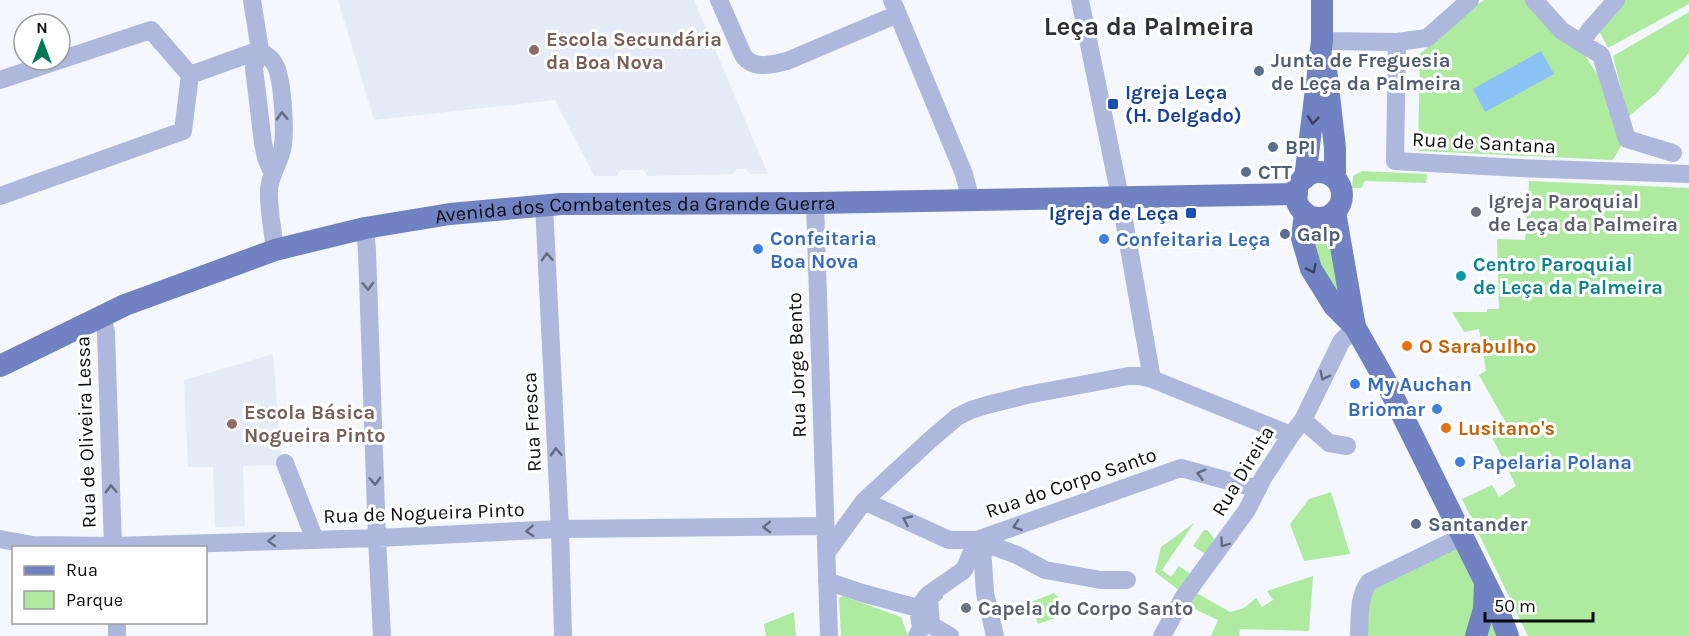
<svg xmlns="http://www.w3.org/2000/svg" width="1689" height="636" viewBox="0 0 1689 636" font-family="Karla,sans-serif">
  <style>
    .built { fill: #e6ebf8 }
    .green { fill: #aeeaa0 }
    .water { fill: #8ac2f5 }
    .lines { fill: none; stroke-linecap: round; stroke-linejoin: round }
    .minor { stroke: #adb8dc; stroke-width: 18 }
    .major { stroke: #7082c2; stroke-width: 22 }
    .oneway { stroke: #646a7f }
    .oneway2 { stroke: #38415e }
    .education-dot { fill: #8d6e63; stroke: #fff; stroke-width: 2 }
    .service-dot { fill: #5c6f8a; stroke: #fff; stroke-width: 2 }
    .transit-dot { fill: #1a4fb4; stroke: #fff; stroke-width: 2 }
    .worship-dot { fill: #6b7280; stroke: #fff; stroke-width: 2 }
    .shop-dot { fill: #3f7fe0; stroke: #fff; stroke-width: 2 }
    .culture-dot { fill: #0f9aa8; stroke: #fff; stroke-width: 2 }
    .food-dot { fill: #e8710a; stroke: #fff; stroke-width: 2 }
    .labels { text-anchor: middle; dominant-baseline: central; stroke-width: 6; stroke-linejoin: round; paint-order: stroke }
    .education-label { font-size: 20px; font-weight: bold; fill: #785e54; stroke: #fff; text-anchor: start }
    .service-label { font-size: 20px; font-weight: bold; fill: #4e5e75; stroke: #fff; text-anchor: start }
    .transit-label { font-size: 20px; font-weight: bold; fill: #164399; stroke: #fff; text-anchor: start }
    .street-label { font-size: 20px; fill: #0a0b0d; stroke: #fff }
    .worship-label { font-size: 20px; font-weight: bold; fill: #5b616d; stroke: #fff; text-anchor: start }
    .shop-label { font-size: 20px; font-weight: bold; fill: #366cbe; stroke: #fff; text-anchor: start }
    .culture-label { font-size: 20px; font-weight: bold; fill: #0d838f; stroke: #fff; text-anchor: start }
    .food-label { font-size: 20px; font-weight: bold; fill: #c56008; stroke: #fff; text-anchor: start }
    .district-label { font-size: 26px; font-weight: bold; fill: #2f3136; stroke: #fff }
  </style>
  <rect width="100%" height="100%" fill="#f4f7fd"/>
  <!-- built -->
  <path class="built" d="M338 0H694L768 174H750L746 169H737L732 174 648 176 643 170H621L616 176H594L555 100 374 120Z
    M273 354 282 465 243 466 245 526 215 527 213 467H188L184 380Z"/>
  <!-- green -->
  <path class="green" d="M1484 0H1531L1580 48 1598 75 1621 146 1613 160 1420 151 1418 149 1420 54 1466 13Z
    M1625 0H1689V4L1608 48 1597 27Z
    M1689 12V53L1657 93 1628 117 1613 56Z
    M1362 171 1427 174 1426 183 1365 181 1361 188H1352L1353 176Z
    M1529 181 1689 188V636H1528L1462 499 1492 485 1499 497 1516 486 1490 433 1507 425 1479 375 1486 371 1479 329 1464 332 1452 312H1487V309H1499L1497 239 1525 240Z
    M1311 216 1323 218 1330 216 1351 302 1311 269Z
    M1331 492 1350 554 1304 561 1290 524 1309 499Z
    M1194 523 1162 570 1171 577 1179 566 1193 576 1181 592 1155 572 1161 547Z
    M1204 530H1207L1217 542 1207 555 1193 546Z
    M1463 536 1519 636H1359L1362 597Z
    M1313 576 1309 631 1240 629 1239 636H1211L1218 620 1184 604 1193 591 1230 612 1244 608 1256 598 1262 607 1273 600 1267 591Z
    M1054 593 1065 606 1067 614 1038 624 1031 602Z
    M843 596 901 617 908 636H841L839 598Z
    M794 612 796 636H766L764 624Z"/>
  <!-- water -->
  <path class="water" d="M1541 51 1554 74 1485 112 1473 89Z"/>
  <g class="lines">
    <!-- minor -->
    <path class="minor" d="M252 0 260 50 254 68 263 143 266 158 272 172
      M719 0 743 55C753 70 771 65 787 61L898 14
      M892 0 964 174 971 201
      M1080 0 1120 197 1152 379
      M1534 0 1562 31 1601 55 1627 139 1673 153
      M1322 41 1397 42 1427 38 1470 0
      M1397 42 1395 161 1519 168 1689 174
      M1582 43 1589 31 1616 0
      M260 50C264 54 271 58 274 63 283 76 285 129 283 145 281 161 271 172 269 189 268 209 273 230 275 250
      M60 60 151 30 190 75 260 50
      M0 80 60 60
      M0 196 183 131 190 75
      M815 203 829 636
      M544 205 560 529 563 636
      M365 228 367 251 377 538 382 636
      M102 315 106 332 113 548
      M1303 420 1329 443 1347 446
      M285 463 315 540
      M864 501 949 540H977L1017 555 1045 570 1101 580H1127
      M0 539 33 545 113 546 377 538 560 529 825 526
      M827 552 864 501 930 440 957 417 971 410 987 405 1027 395 1128 376H1139L1152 379 1291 435
      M977 558 982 547 985 593 995 636
      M827 581 862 593 918 608 928 595 964 570 977 540 1181 468 1258 489
      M935 593 929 597 931 625 950 636
      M117 622V636
      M917 636 921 628 918 608
      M1162 636 1183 598 1247 510 1263 478 1291 435 1303 420 1341 342 1355 327
      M1359 636C1360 618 1358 597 1369 582L1463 536"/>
    <!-- major -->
    <g class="major">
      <path d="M1326 69 1335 148V178"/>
      <circle cx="1319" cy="195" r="23"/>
      <path d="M1305 178 1322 41V0"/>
      <path d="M1335 212 1355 327"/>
      <path d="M1305 213 1302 238 1311 269 1334 306 1355 327 1385 380 1496 604 1508 636"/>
      <path id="s1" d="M0 366 125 305 275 250 365 228 450 214 561 204 815 203 1297 194"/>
      <path d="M1476 636 1484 609 1485 584"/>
    </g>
  </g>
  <!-- one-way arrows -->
  <defs><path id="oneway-chevron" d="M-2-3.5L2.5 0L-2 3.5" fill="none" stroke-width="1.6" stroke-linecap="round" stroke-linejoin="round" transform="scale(1.5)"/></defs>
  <g class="oneway">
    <use href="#oneway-chevron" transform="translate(282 116) rotate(-92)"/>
    <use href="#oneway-chevron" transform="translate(547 257) rotate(-93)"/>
    <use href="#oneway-chevron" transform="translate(368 286) rotate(88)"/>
    <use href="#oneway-chevron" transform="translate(1324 376) rotate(116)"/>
    <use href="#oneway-chevron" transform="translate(556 452) rotate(-93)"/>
    <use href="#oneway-chevron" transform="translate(1201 474) rotate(-165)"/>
    <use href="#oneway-chevron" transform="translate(375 481) rotate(88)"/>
    <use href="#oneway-chevron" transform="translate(111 489) rotate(-92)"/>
    <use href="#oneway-chevron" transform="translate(907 520) rotate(-155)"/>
    <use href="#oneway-chevron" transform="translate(1017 526) rotate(161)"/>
    <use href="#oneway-chevron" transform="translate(767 527) rotate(179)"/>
    <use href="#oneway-chevron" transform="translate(530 531) rotate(177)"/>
    <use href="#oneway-chevron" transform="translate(272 541) rotate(178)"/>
    <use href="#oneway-chevron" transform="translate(1224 543) rotate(126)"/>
  </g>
  <g class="oneway2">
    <use href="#oneway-chevron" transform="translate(1313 120) rotate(96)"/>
    <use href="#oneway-chevron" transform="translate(1312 269) rotate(65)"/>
  </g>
  <!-- markers -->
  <g class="education-dot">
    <circle cx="534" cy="50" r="6"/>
    <circle cx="232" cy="424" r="6"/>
  </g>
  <g class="service-dot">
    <circle cx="1259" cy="71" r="6"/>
    <circle cx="1273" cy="147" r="6"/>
    <circle cx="1246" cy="172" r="6"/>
    <circle cx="1285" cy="234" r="6"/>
    <circle cx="1416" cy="524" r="6"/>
  </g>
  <g class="transit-dot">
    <rect x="1107" y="98" width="12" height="12" rx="3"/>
    <rect x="1185" y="207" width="12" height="12" rx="3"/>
  </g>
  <g class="worship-dot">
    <circle cx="1476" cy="212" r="6"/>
    <circle cx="966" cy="608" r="6"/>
  </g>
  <g class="shop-dot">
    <circle cx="1104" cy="239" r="6"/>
    <circle cx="758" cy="249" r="6"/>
    <circle cx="1355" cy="384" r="6"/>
    <circle cx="1437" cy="409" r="6"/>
    <circle cx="1460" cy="462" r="6"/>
  </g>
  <circle class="culture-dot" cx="1461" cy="276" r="6"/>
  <g class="food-dot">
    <circle cx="1407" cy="346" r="6"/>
    <circle cx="1446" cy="428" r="6"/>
  </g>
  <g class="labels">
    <!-- education labels -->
    <g class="education-label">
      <text x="546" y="39">Escola Secundária<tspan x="546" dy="23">da Boa Nova</tspan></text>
      <text x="244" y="412">Escola Básica<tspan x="244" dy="23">Nogueira Pinto</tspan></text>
    </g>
    <!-- service labels -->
    <g class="service-label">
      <text x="1271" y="60">Junta de Freguesia<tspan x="1271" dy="23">de Leça da Palmeira</tspan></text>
      <text x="1285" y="147">BPI</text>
      <text x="1258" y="172">CTT</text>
      <text x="1297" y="234">Galp</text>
      <text x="1428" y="524">Santander</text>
    </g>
    <!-- transit labels -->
    <g class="transit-label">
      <text x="1125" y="92">Igreja Leça<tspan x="1125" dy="23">(H. Delgado)</tspan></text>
      <text x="1179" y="213" text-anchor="end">Igreja de Leça</text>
    </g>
    <!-- street labels -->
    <g class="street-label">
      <text transform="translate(1484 143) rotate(3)">Rua de Santana</text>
      <text stroke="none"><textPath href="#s1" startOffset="663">Avenida dos Combatentes da Grande Guerra</textPath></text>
      <text transform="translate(797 365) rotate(-92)">Rua Jorge Bento</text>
      <text transform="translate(532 422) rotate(-93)">Rua Fresca</text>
      <text transform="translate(86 432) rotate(-92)">Rua de Oliveira Lessa</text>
      <text transform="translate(1243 471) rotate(-59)">Rua Direita</text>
      <text transform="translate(1071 483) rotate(-19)">Rua do Corpo Santo</text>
      <text transform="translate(424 513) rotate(-2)">Rua de Nogueira Pinto</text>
    </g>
    <!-- worship labels -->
    <g class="worship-label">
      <text x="1488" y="201">Igreja Paroquial<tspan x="1488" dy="23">de Leça da Palmeira</tspan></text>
      <text x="978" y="608">Capela do Corpo Santo</text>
    </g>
    <!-- shop labels -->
    <g class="shop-label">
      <text x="770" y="238">Confeitaria<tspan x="770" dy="23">Boa Nova</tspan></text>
      <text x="1116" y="239">Confeitaria Leça</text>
      <text x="1367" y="384">My Auchan</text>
      <text x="1425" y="409" text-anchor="end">Briomar</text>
      <text x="1472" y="462">Papelaria Polana</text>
    </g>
    <!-- culture labels -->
    <g class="culture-label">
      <text x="1473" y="264">Centro Paroquial<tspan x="1473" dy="23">de Leça da Palmeira</tspan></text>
    </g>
    <!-- food labels -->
    <g class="food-label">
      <text x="1419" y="346">O Sarabulho</text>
      <text x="1458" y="428">Lusitano's</text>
    </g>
    <!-- district labels -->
    <g class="district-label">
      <text x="1149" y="26">Leça da Palmeira</text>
    </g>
  </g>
  <!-- legend -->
  <rect x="12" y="546" width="195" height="78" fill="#ffffff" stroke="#9d9d9e" stroke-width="1.5"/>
  <rect x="24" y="566" width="30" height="9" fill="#7082c2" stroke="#9d9d9e" stroke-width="1.5"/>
  <text x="66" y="576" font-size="18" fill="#0a0b0d">Rua</text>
  <rect x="24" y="591" width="30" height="18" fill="#aeeaa0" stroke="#9d9d9e" stroke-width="1.5"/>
  <text x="66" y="606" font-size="18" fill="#0a0b0d">Parque</text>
  <!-- north arrow -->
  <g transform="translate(42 42)"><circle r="28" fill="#ffffff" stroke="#9d9d9e" stroke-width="1.5"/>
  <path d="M0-4.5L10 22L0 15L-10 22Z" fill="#027955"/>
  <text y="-9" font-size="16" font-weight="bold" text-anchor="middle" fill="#0a0b0d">N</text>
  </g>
  <!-- scale -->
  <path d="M1485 612v9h108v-9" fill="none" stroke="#0a0b0d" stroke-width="3"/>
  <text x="1494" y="612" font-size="18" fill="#0a0b0d" stroke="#ffffff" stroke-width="4.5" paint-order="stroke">50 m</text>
</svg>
